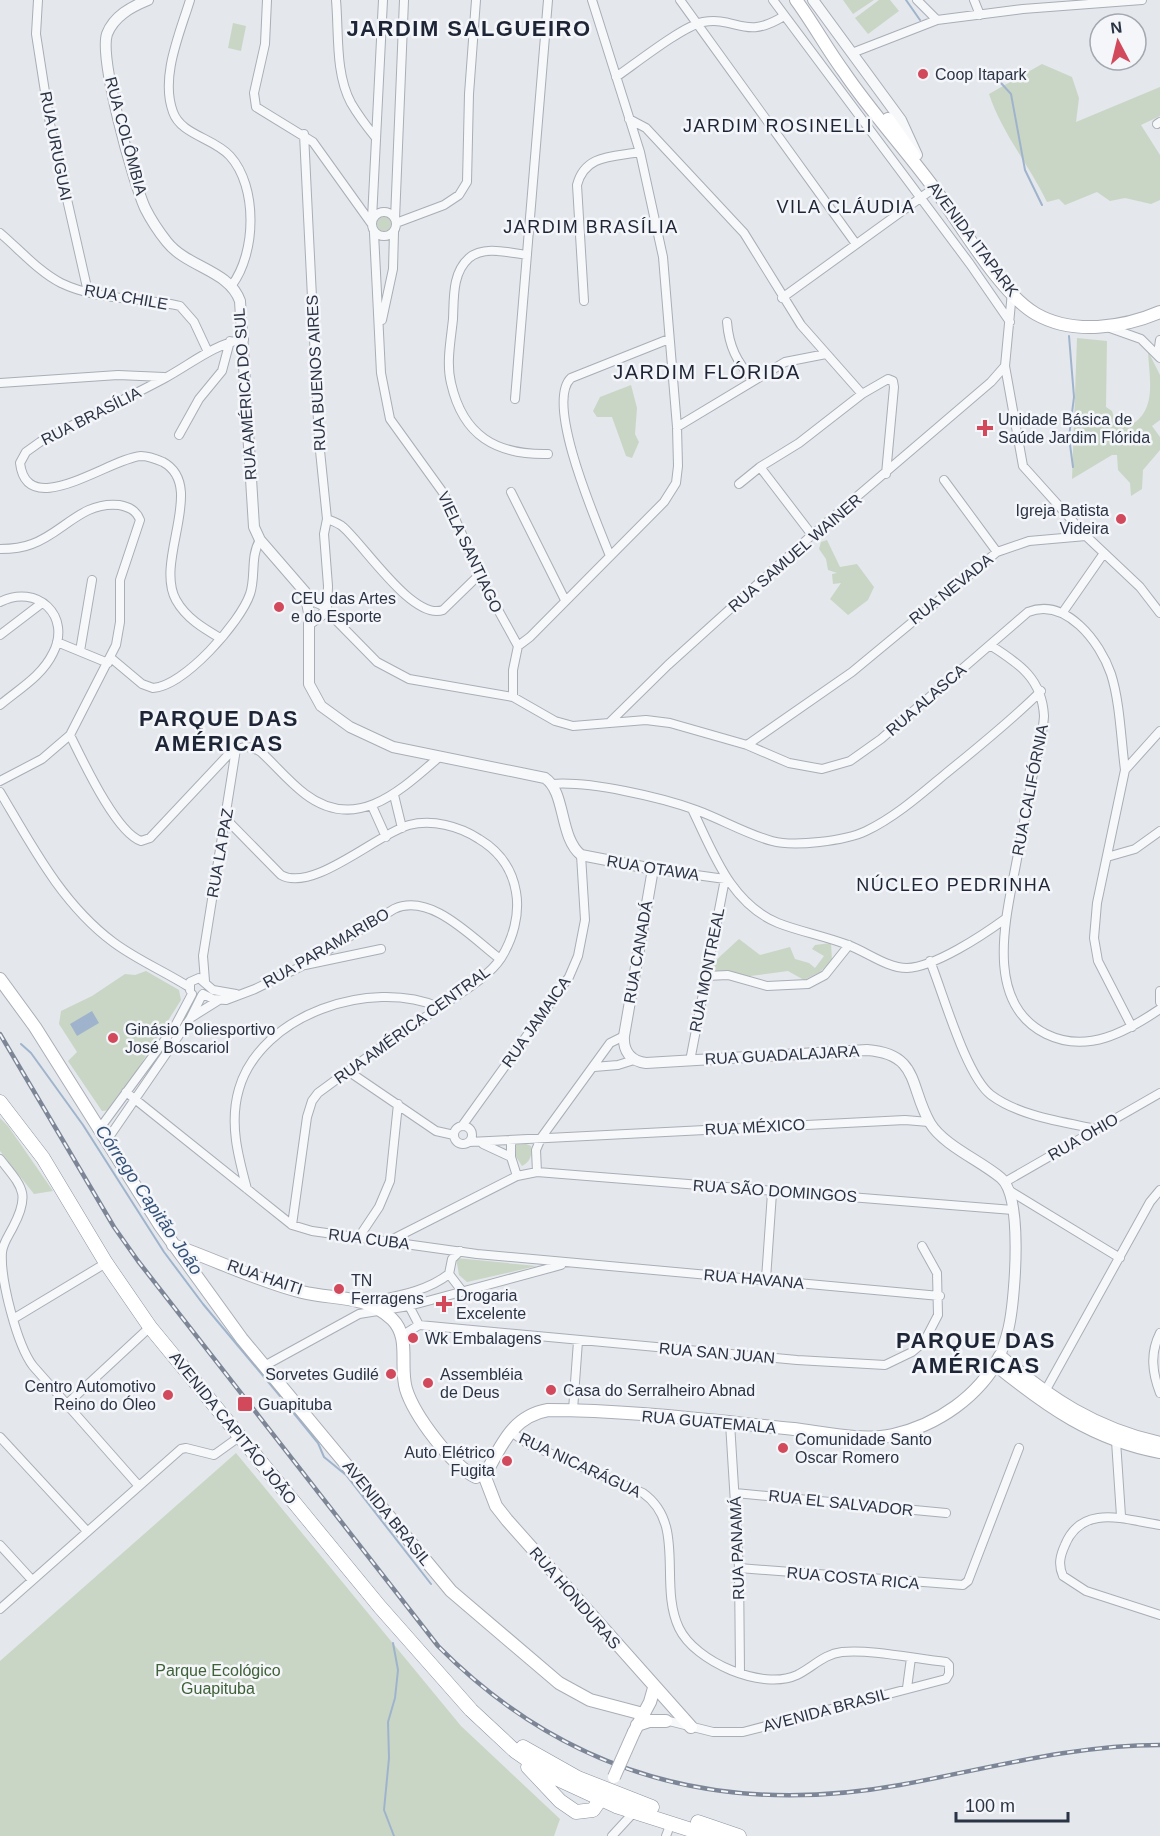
<svg xmlns="http://www.w3.org/2000/svg" width="1160" height="1836" viewBox="0 0 1160 1836" font-family="Helvetica,sans-serif">
  <style>
    .green { fill: #c9d6c5 }
    .water { fill: #9fb4cc }
    .lines { fill: none; stroke-linecap: round; stroke-linejoin: round }
    .stream { stroke: #9fb4cc; stroke-width: 2 }
    .minor-casing { stroke: #a9aeb7; stroke-width: 10 }
    .tertiary-casing { stroke: #a9aeb7; stroke-width: 12 }
    .secondary-casing { stroke: #a9aeb7; stroke-width: 14 }
    .trunk-casing { stroke: #8b94a3; stroke-width: 15 }
    .minor { stroke: #f7f8fa; stroke-width: 8 }
    .tertiary { stroke: #f7f8fa; stroke-width: 10 }
    .secondary { stroke: #fff; stroke-width: 12 }
    .trunk { stroke: #fff; stroke-width: 14 }
    .rail-casing { stroke: #7d8696; stroke-width: 4.5 }
    .rail { stroke: #f4f6f9; stroke-width: 2; stroke-dasharray: 7; stroke-linecap: butt }
    .secondary-bridge-casing { stroke: #a9aeb7; stroke-width: 14; stroke-linecap: butt }
    .secondary-bridge { stroke: #fff; stroke-width: 12 }
    .poi-dot { fill: #d1495b; stroke: #f4f6f9; stroke-width: 2 }
    .labels { text-anchor: middle; dominant-baseline: central; stroke-width: 5; stroke-linejoin: round; paint-order: stroke }
    .poi-label { font-size: 16px; fill: #2b3445; stroke: #f4f6f9; text-anchor: start }
    .street-label { font-size: 16px; fill: #2b3445; stroke: #f4f6f9 }
    .park-label { font-size: 16px; fill: #3f6138; stroke: #f4f6f9 }
    .neighbourhood-label { font-size: 18px; letter-spacing: 1.5px; fill: #1d2536; stroke: #f4f6f9 }
    .water-label { font-size: 18px; font-style: italic; fill: #34527a; stroke: #f4f6f9 }
    .quarter-label { font-size: 20px; letter-spacing: 1.5px; fill: #1d2536; stroke: #f4f6f9 }
    .district-label { font-size: 22px; font-weight: bold; letter-spacing: 1.5px; fill: #1d2536; stroke: #f4f6f9 }
  </style>
  <rect width="100%" height="100%" fill="#e4e7ec"/>
  <!-- green -->
  <path class="green" d="M843 0H874L853 14Z
    M879 0H890L899 11 868 34 855 18Z
    M233 23 246 26 241 51 228 48Z
    M1042 64 1072 77 1079 98 1076 122 1160 87V116L1141 125 1160 155V200L1151 204 1125 198 1110 201 1097 192 1065 205 1059 199 1047 202C1029 165 1002 133 989 94Z
    M377 224a7 7 0 1 1 14 0a7 7 0 1 1-14 0Z
    M1077 338 1107 341 1106 407 1112 411 1115 422 1134 423C1157 407 1149 376 1148 351L1160 375V420L1152 426 1160 437V450L1143 470 1142 489 1131 496 1130 483 1118 470 1117 455H1112L1072 479Z
    M631 385 637 408 635 434 639 442 632 458 626 456 612 417H597L593 411 600 397Z
    M827 540 840 567 857 564 874 587 868 600 848 615 830 599 841 583 833 584 832 574 837 573 828 570 826 559 819 549 821 542Z
    M739 939 760 955 790 947 795 959 809 963 815 968 824 956 812 949 815 945 831 943 832 961 820 972 804 980 788 971 743 977 714 972V962Z
    M146 971 179 990 181 1000 112 1110 102 1111 68 1061 77 1052 59 1024 61 1011 92 996 125 974 135 975Z
    M0 1118 8 1126 53 1191 34 1194 0 1151Z
    M526 1144 531 1146C532 1155 531 1161 522 1166L513 1152 514 1145Z
    M456 1258 537 1266 467 1282 459 1275Z
    M236 1453 461 1726 560 1819 554 1836H0V1661Z"/>
  <!-- water -->
  <path class="water" d="M92 1011 99 1023 77 1036 70 1024Z"/>
  <g class="lines">
    <!-- stream -->
    <path class="stream" d="M906 0 920 20
      M1001 83 1011 94 1025 170 1042 205
      M1069 336 1074 397 1069 437 1073 467
      M21 1044 31 1053 83 1125 164 1252 203 1304 280 1396
      M292 1411 318 1443 324 1457 346 1475 431 1584
      M393 1643 398 1670 395 1698 388 1722 389 1758 384 1810 394 1836"/>
    <!-- minor casing -->
    <g class="minor-casing">
      <path id="minor" d="M38 0 36 34 50 124 88 292
        M190 0C180 33 160 77 173 112 181 135 214 138 230 156 258 187 256 253 232 285
        M267 0 265 44 254 93 256 107 313 142 371 223
        M336 0C339 33 335 73 351 103 358 115 367 127 376 138
        M680 0 856 244
        M773 0 970 264 1010 322
        M917 0 937 20
        M974 0 980 15
        M852 53 937 20 1023 9 1142 0
        M616 77C635 64 683 26 703 22 737 16 744 41 784 16
        M629 119 646 128 744 233 801 325 862 394
        M1157 124 1160 122
        M304 134 319 441 327 519 324 534 328 586 327 611
        M372 224a12 12 0 1 1 24 0a12 12 0 1 1-24 0Z
        M372 219 383 0
        M395 219 404 0
        M396 223 444 205 459 195 467 182 469 94 476 0
        M0 233C19 249 39 272 61 283 98 301 141 297 180 306L194 322 208 352
        M374 233 381 373 390 419 444 494 486 588 518 646
        M527 255C510 253 484 245 469 258 452 273 454 298 453 319 451 339 446 363 451 383 463 436 496 455 548 454
        M782 298 934 188
        M584 301 577 185C585 154 613 157 640 152
        M382 320 393 269 394 232
        M727 322C729 347 737 362 753 380
        M1110 328 1141 339 1160 358
        M1158 354 1160 340
        M1005 366 1023 466 1086 536 1140 587 1160 613
        M0 383 118 375 164 377
        M515 399 548 0
        M677 427 785 362 826 354
        M179 435 199 399 222 371 230 341
        M944 480 997 552
        M739 484 760 467
        M511 492 565 600
        M327 519C332 521 339 523 343 527 364 545 413 621 443 610L480 574
        M812 535 760 467 799 443 862 394 888 379 893 381 894 387 886 474
        M0 549C10 549 22 548 32 544 63 533 82 501 119 505 129 507 136 510 140 520L120 580V622L116 645 70 735 42 759 0 781
        M610 556C598 525 544 403 571 378L669 339
        M307 599 321 605 377 662 409 679 513 697 555 721 573 726 646 720 670 723 747 745 789 763 822 769 850 761 881 739 1028 612C1066 597 1100 642 1111 674 1120 702 1121 740 1125 770
        M0 602C37 583 72 616 53 653 42 676 19 689 0 705
        M1063 612 1104 553
        M0 635 42 603
        M220 638C203 628 186 618 176 600 154 560 207 486 163 462 156 459 148 456 141 456 110 458 27 522 20 463L26 452 40 442C81 420 124 400 165 378 191 364 214 344 244 339
        M57 642 108 663
        M990 645C1020 664 1042 679 1044 716 1043 735 1037 755 1033 774 1027 802 1023 831 1017 859 1007 914 982 1002 1046 1034 1087 1054 1126 1032 1160 1009
        M80 651 92 580
        M111 658 142 684 153 688C184 686 240 623 250 594 256 577 250 556 260 540
        M513 697V670L518 646 530 637 664 502 676 483 678 466 677 427 663 257 640 152 592 0
        M609 723 668 665 812 535 991 382 1005 366 1012 292
        M70 735C82 759 116 833 141 841L150 838 228 755C240 746 248 744 261 752 276 766 289 782 305 794 356 833 400 791 438 758
        M747 745 852 672 997 552 1029 541 1086 536
        M552 784C590 781 660 797 696 810 721 819 746 834 772 841 794 847 845 841 866 831 895 817 920 795 944 775 977 748 1011 721 1041 691
        M0 792C32 846 62 904 113 942 137 960 164 971 189 987
        M394 795 402 828
        M372 806 386 837
        M692 809C713 852 730 903 778 923 801 932 825 936 848 945 867 952 887 968 907 968 935 967 983 935 1005 919
        M227 820 281 875C313 893 377 834 409 825 432 819 459 826 479 839 499 851 512 868 516 892 520 914 513 939 501 958 488 978 457 995 437 1009 397 1036 357 1064 318 1093L312 1101 307 1117 292 1225
        M1107 857 1135 849 1160 831
        M653 869 725 879 690 1061
        M930 961C943 993 966 1076 991 1095 1019 1116 1063 1122 1096 1129
        M305 965 381 949
        M706 976 728 975 767 986 808 984 825 975 849 945
        M205 981 203 956 236 749
        M190 990V982L199 978 213 990 236 994
        M1160 991V1002
        M203 994 213 999 226 1000 255 989 302 966 394 909C431 892 472 938 500 959
        M192 1017 219 1000
        M1132 1027 1098 961 1094 938 1097 903 1125 770 1160 731
        M594 1067 618 1065 634 1060
        M348 1071 436 1131 454 1135
        M126 1092 292 1225 312 1231 477 1254 940 1296
        M462 1126 569 977 578 956 585 920 581 855
        M454 1135a9 9 0 1 1 18 0a9 9 0 1 1-18 0Z
        M100 1128 175 1026 192 994
        M107 1140 190 1019 202 995
        M511 1141V1157L517 1176
        M469 1142 905 1120 929 1122
        M483 1144 511 1157
        M0 1159C22 1187 31 1193 13 1227 9 1235 3 1243 2 1252 0 1279 17 1345 33 1366L138 1485
        M537 1172 536 1150 541 1138 610 1043 624 1036
        M1005 1182 1160 1093
        M247 1189C238 1156 229 1123 239 1089 261 1014 371 978 439 1007
        M1010 1191 1120 1258
        M359 1237 379 1207 390 1181 398 1104
        M389 1241 517 1176 537 1172 1013 1210
        M449 1274 462 1291
        M766 1279 772 1193
        M368 1302C396 1296 426 1292 449 1274L452 1259 460 1251
        M407 1302 419 1325
        M13 1319 106 1263
        M1160 1333C1150 1353 1152 1372 1160 1393
        M403 1335 419 1325 797 1360 885 1365 912 1352 924 1342 938 1315 937 1273 922 1246
        M266 1365 359 1314 409 1306 561 1265
        M1043 1395 1150 1202 1160 1190
        M68 1403 150 1327
        M573 1410 578 1341
        M730 1423 739 1568 740 1673
        M510 1431 528 1444 643 1493C687 1524 658 1584 679 1628 695 1662 763 1691 797 1675 813 1667 824 1654 842 1652 871 1649 916 1659 946 1662L949 1665V1674L946 1679 743 1732H713L661 1719
        M0 1437 86 1530
        M1116 1441 1121 1516
        M735 1493 946 1513
        M1160 1525C1126 1520 1082 1503 1065 1545 1060 1556 1058 1565 1063 1576L1086 1591 1160 1615
        M0 1545 32 1580
        M739 1568 963 1585 968 1581 1019 1448
        M0 1609 181 1449 186 1448 214 1455 239 1437
        M907 1688 911 1658
        M612 1836 635 1811
        M666 1836 671 1823"/>
    </g>
    <!-- tertiary casing -->
    <g class="tertiary-casing">
      <path id="tertiary" d="M148 0C131 7 114 16 107 34 99 59 133 181 145 208 151 220 159 232 167 242 188 268 229 270 240 301L254 527 260 540 305 592 309 613V684L321 706 350 727 393 747 545 778C566 792 559 837 581 855L653 869 624 1036C623 1051 630 1061 646 1063L867 1050C920 1054 909 1087 930 1123 943 1145 981 1161 1001 1178 1023 1197 1015 1293 1010 1321 1008 1333 1004 1345 1000 1356
        M813 0 901 120 917 155
        M309 624 327 611"/>
    </g>
    <!-- secondary casing -->
    <g class="secondary-casing">
      <path id="secondary" d="M796 0C813 23 827 49 844 72 873 115 909 153 939 195 963 228 1002 295 1036 314 1073 335 1123 328 1160 312
        M888 119 914 156
        M0 979 35 1027 161 1227 242 1339 451 1591 559 1683 590 1700 643 1714
        M173 1245C216 1260 258 1281 302 1292 335 1300 365 1294 392 1319 411 1338 399 1365 406 1389 414 1415 451 1465 476 1477
        M996 1365C1046 1406 1094 1440 1160 1452
        M486 1473C502 1444 513 1416 548 1410 630 1410 713 1421 794 1429 825 1433 862 1442 893 1435 938 1425 979 1396 1000 1356 1049 1398 1096 1429 1160 1443
        M486 1480 496 1506 507 1520 691 1727
        M637 1725 649 1721H666
        M634 1732 650 1702 654 1688"/>
    </g>
    <!-- trunk casing -->
    <g class="trunk-casing">
      <path id="trunk" d="M0 1102 43 1158 106 1263 150 1327 380 1607 471 1710 515 1751 551 1776 616 1806 710 1836
        M523 1747 578 1778 652 1807
        M528 1767 560 1801 576 1812 593 1810 600 1800
        M698 1822 739 1836"/>
    </g>
    <!-- minor -->
    <use href="#minor" class="minor"/>
    <!-- tertiary -->
    <use href="#tertiary" class="tertiary"/>
    <!-- secondary -->
    <use href="#secondary" class="secondary"/>
    <!-- trunk -->
    <use href="#trunk" class="trunk"/>
    <!-- rail casing -->
    <g class="rail-casing">
      <path id="rail" d="M0 1034 114 1227 138 1261 438 1646C567 1776 722 1817 900 1785 987 1769 1071 1745 1160 1745"/>
    </g>
    <!-- rail -->
    <use href="#rail" class="rail"/>
    <!-- secondary-bridge casing -->
    <g class="secondary-bridge-casing">
      <path id="secondary-bridge" d="M614 1777 634 1732"/>
    </g>
    <!-- secondary-bridge -->
    <use href="#secondary-bridge" class="secondary-bridge"/>
  </g>
  <!-- markers -->
  <g class="poi-dot">
    <circle cx="923" cy="74" r="6"/>
    <path d="M982 419h6v6h6v6h-6v6h-6v-6h-6v-6h6z"/>
    <circle cx="1121" cy="519" r="6"/>
    <circle cx="279" cy="607" r="6"/>
    <circle cx="113" cy="1038" r="6"/>
    <circle cx="339" cy="1289" r="6"/>
    <path d="M441 1295h6v6h6v6h-6v6h-6v-6h-6v-6h6z"/>
    <circle cx="413" cy="1338" r="6"/>
    <circle cx="391" cy="1374" r="6"/>
    <circle cx="428" cy="1383" r="6"/>
    <circle cx="551" cy="1390" r="6"/>
    <circle cx="168" cy="1395" r="6"/>
    <rect x="237" y="1396" width="16" height="16" rx="3"/>
    <circle cx="783" cy="1448" r="6"/>
    <circle cx="507" cy="1461" r="6"/>
  </g>
  <g class="labels">
    <!-- poi labels -->
    <g class="poi-label">
      <text x="935" y="74">Coop Itapark</text>
      <text x="998" y="419">Unidade Básica de<tspan x="998" dy="18">Saúde Jardim Flórida</tspan></text>
      <text x="1109" y="510" text-anchor="end">Igreja Batista<tspan x="1109" dy="18">Videira</tspan></text>
      <text x="291" y="598">CEU das Artes<tspan x="291" dy="18">e do Esporte</tspan></text>
      <text x="125" y="1029">Ginásio Poliesportivo<tspan x="125" dy="18">José Boscariol</tspan></text>
      <text x="351" y="1280">TN<tspan x="351" dy="18">Ferragens</tspan></text>
      <text x="456" y="1295">Drogaria<tspan x="456" dy="18">Excelente</tspan></text>
      <text x="425" y="1338">Wk Embalagens</text>
      <text x="379" y="1374" text-anchor="end">Sorvetes Gudilé</text>
      <text x="440" y="1374">Assembléia<tspan x="440" dy="18">de Deus</tspan></text>
      <text x="156" y="1386" text-anchor="end">Centro Automotivo<tspan x="156" dy="18">Reino do Óleo</tspan></text>
      <text x="563" y="1390">Casa do Serralheiro Abnad</text>
      <text x="258" y="1404">Guapituba</text>
      <text x="795" y="1439">Comunidade Santo<tspan x="795" dy="18">Oscar Romero</tspan></text>
      <text x="495" y="1452" text-anchor="end">Auto Elétrico<tspan x="495" dy="18">Fugita</tspan></text>
    </g>
    <!-- street labels -->
    <g class="street-label">
      <text transform="translate(126 136) rotate(75)">RUA COLÔMBIA</text>
      <text transform="translate(56 146) rotate(79)">RUA URUGUAI</text>
      <text transform="translate(973 239) rotate(53)">AVENIDA ITAPARK</text>
      <text transform="translate(126 297) rotate(10)">RUA CHILE</text>
      <text transform="translate(316 373) rotate(-93)">RUA BUENOS AIRES</text>
      <text transform="translate(245 394) rotate(-94)">RUA AMÉRICA DO SUL</text>
      <text transform="translate(91 416) rotate(-27)">RUA BRASÍLIA</text>
      <text transform="translate(470 552) rotate(65)">VIELA SANTIAGO</text>
      <text transform="translate(795 553) rotate(-41)">RUA SAMUEL WAINER</text>
      <text transform="translate(951 589) rotate(-39)">RUA NEVADA</text>
      <text transform="translate(926 700) rotate(-41)">RUA ALASCA</text>
      <text transform="translate(1030 790) rotate(-79)">RUA CALIFÓRNIA</text>
      <text transform="translate(220 853) rotate(-80)">RUA LA PAZ</text>
      <text transform="translate(653 868) rotate(9)">RUA OTAWA</text>
      <text transform="translate(326 948) rotate(-30)">RUA PARAMARIBO</text>
      <text transform="translate(638 952) rotate(-80)">RUA CANADÁ</text>
      <text transform="translate(707 970) rotate(-79)">RUA MONTREAL</text>
      <text transform="translate(536 1022) rotate(-55)">RUA JAMAICA</text>
      <text transform="translate(412 1025) rotate(-36)">RUA AMÉRICA CENTRAL</text>
      <text transform="translate(782 1055) rotate(-3)">RUA GUADALAJARA</text>
      <text transform="translate(755 1127) rotate(-3)">RUA MÉXICO</text>
      <text transform="translate(1083 1137) rotate(-30)">RUA OHIO</text>
      <text transform="translate(775 1191) rotate(4)">RUA SÃO DOMINGOS</text>
      <text transform="translate(369 1239) rotate(7)">RUA CUBA</text>
      <text transform="translate(265 1277) rotate(19)">RUA HAITI</text>
      <text transform="translate(754 1279) rotate(5)">RUA HAVANA</text>
      <text transform="translate(717 1353) rotate(5)">RUA SAN JUAN</text>
      <text transform="translate(709 1422) rotate(5)">RUA GUATEMALA</text>
      <text transform="translate(233 1428) rotate(51)">AVENIDA CAPITÃO JOÃO</text>
      <text transform="translate(580 1465) rotate(25)">RUA NICARÁGUA</text>
      <text transform="translate(841 1503) rotate(6)">RUA EL SALVADOR</text>
      <text transform="translate(387 1513) rotate(51)">AVENIDA BRASIL</text>
      <text transform="translate(737 1548) rotate(-92)">RUA PANAMÁ</text>
      <text transform="translate(853 1578) rotate(5)">RUA COSTA RICA</text>
      <text transform="translate(575 1598) rotate(49)">RUA HONDURAS</text>
      <text transform="translate(826 1710) rotate(-15)">AVENIDA BRASIL</text>
    </g>
    <!-- park labels -->
    <g class="park-label">
      <text x="218" y="1670">Parque Ecológico<tspan x="218" dy="18">Guapituba</tspan></text>
    </g>
    <!-- neighbourhood labels -->
    <g class="neighbourhood-label">
      <text x="778" y="126">JARDIM ROSINELLI</text>
      <text x="846" y="207">VILA CLÁUDIA</text>
      <text x="591" y="227">JARDIM BRASÍLIA</text>
      <text x="954" y="885">NÚCLEO PEDRINHA</text>
    </g>
    <!-- water labels -->
    <g class="water-label">
      <text transform="translate(149 1200) rotate(56)">Córrego Capitão João</text>
    </g>
    <!-- quarter labels -->
    <g class="quarter-label">
      <text x="707" y="372">JARDIM FLÓRIDA</text>
    </g>
    <!-- district labels -->
    <g class="district-label">
      <text x="469" y="28">JARDIM SALGUEIRO</text>
      <text x="219" y="718">PARQUE DAS<tspan x="219" dy="25">AMÉRICAS</tspan></text>
      <text x="976" y="1340">PARQUE DAS<tspan x="976" dy="25">AMÉRICAS</tspan></text>
    </g>
  </g>
  <!-- north arrow -->
  <g transform="translate(1118 42) rotate(353)"><circle r="28" fill="#f4f6f9" stroke="#a4a8b1" stroke-width="1.5"/>
  <path d="M0-4.5L10 22L0 15L-10 22Z" fill="#d1495b"/>
  <text y="-9" font-size="16" font-weight="bold" text-anchor="middle" fill="#2b3445">N</text>
  </g>
  <!-- scale -->
  <path d="M956 1812v9h112v-9" fill="none" stroke="#2b3445" stroke-width="3"/>
  <text x="965" y="1812" font-size="18" fill="#2b3445" stroke="#f4f6f9" stroke-width="4.5" paint-order="stroke">100 m</text>
</svg>
